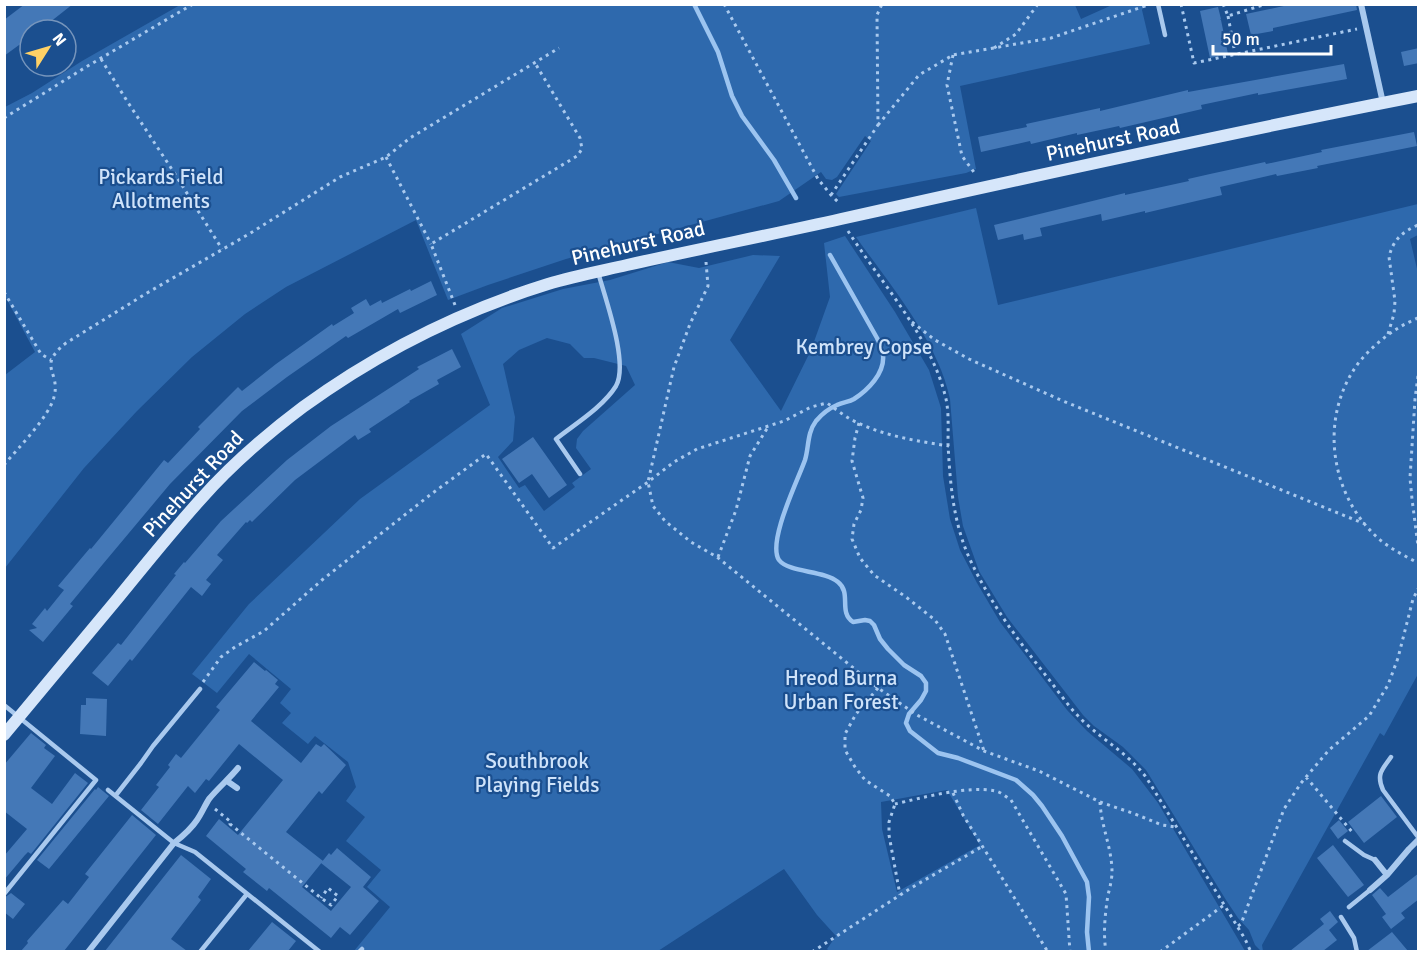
<svg xmlns="http://www.w3.org/2000/svg" width="1423" height="956" viewBox="0 0 1423 956" font-family="Signika,sans-serif">
  <style>
    .green { fill: #2e69ad; fill-rule: evenodd }
    .lines { fill: none; stroke-linecap: round; stroke-linejoin: round }
    .stream { stroke: #9cc4f0; stroke-width: 4.5 }
    .building { fill: #4478b7 }
    .path { stroke: #a9c9ee; stroke-width: 3; stroke-dasharray: 3 4.5; stroke-linecap: butt }
    .lane { stroke: #a9c9ee; stroke-width: 4.5 }
    .street { stroke: #a9c9ee; stroke-width: 6 }
    .secondary { stroke: #d6e6fa; stroke-width: 12 }
    .labels { text-anchor: middle; dominant-baseline: central; stroke-width: 4.5; stroke-linejoin: round; paint-order: stroke }
    .street-label { font-size: 21px; fill: #fff; stroke: #1b4f8f }
    .park-label { font-size: 21px; fill: #cfe3fa; stroke: #1b4f8f }
  </style>
  <rect width="100%" height="100%" fill="#1b4f8f"/>
  <!-- green -->
  <path class="green" d="M1075 5 1081 19 1112 5H1144L1142 10 1150 44 960 86 976 169 966 173 839 197 836 194 871 141 865 136 837 177 832 180 826 179 821 172 779 201 566 259 488 285 448 300 416 220 286 287 245 314 192 357 137 411 84 468 5 568V375L35 352 5 296V107L32 93 82 61 180 5Z
    M1418 204V235L1410 239 1418 273V674L1384 736 1380 733 1262 945 1263 951H1261L1255 945 1249 930 1238 918 1226 900 1146 770 1123 747 1094 726 1083 715 1007 617 979 571 963 526 958 497 950 399C938 341 890 285 856 237L976 208 998 305Z
    M845 236 895 312 929 370 941 408 943 476 950 519 960 550 977 583 1000 622 1067 710 1087 731 1132 769 1158 803 1245 951H829L827 949 836 936 817 915 784 869 658 951H354L390 907 367 887 381 870 346 841 365 817 346 801 356 787 348 762 315 736 308 744 282 723 291 713 280 703 291 689 249 654 217 693 192 674 249 604 360 499 490 405 461 334 502 308 563 289 610 280 668 262 699 268 753 255 780 256 730 340 781 411 811 350 830 297 824 243ZM547 338 570 344 584 358H594L626 366 635 385 583 431 577 439 576 448 591 469 572 483 575 487 544 511 525 485 519 488 498 457 513 441 515 417 503 364 519 350ZM947 790 980 845 897 892 882 829 881 802Z"/>
  <g class="lines">
    <!-- stream -->
    <path class="stream" d="M694 4 718 52 732 96 742 116 774 160 796 198
      M830 255 877 338C880 344 883 349 883 355 885 373 868 390 854 399 849 402 843 402 837 405 830 408 821 415 816 421 807 433 809 447 805 460 798 480 767 542 779 560 789 573 824 570 838 582 852 593 838 612 853 622L865 620 870 621 874 625 880 639 888 649 904 665 921 676 926 683V691L921 700 909 714 906 723 910 731 938 753 958 758 1016 780 1033 795 1042 806 1062 836 1087 882 1089 897 1087 932 1089 952"/>
  </g>
  <!-- building -->
  <path class="building" d="M25 4H73L40 30H30V37L4 56V20Z
    M1293 4H1356L1357 10 1273 28V31L1251 35 1246 14Z
    M1218 7 1221 19 1220 20H1221L1228 54 1210 58 1200 11Z
    M1419 48V63L1404 66 1401 52Z
    M1344 64 1347 79 1258 95V93L1201 105 1202 109 1120 128 1119 126 1077 135V133L1031 144 1030 141 981 152 978 137 1027 127 1026 124 1100 108V111L1188 90V92Z
    M1414 132 1417 146 1317 166 1318 168 1277 176 1276 174 1220 187 1222 195 1162 209 1145 213V211L1102 221 1101 214 1040 228 1042 236 1024 240 1023 234 998 240 994 225 1125 193V195L1189 181 1188 179 1210 174 1265 162 1266 164 1322 152 1321 150Z
    M431 281 437 295 400 313 398 309 348 338 346 336 287 377 242 411 170 484 103 564 70 604 73 606 43 642 29 630 37 628 32 624 45 608 47 611 64 590 58 586 90 548 91 549 164 460 168 463 200 429 198 427 238 387 242 391 276 364 332 324 333 326 354 313 351 308 366 299 370 306 381 300 382 303 410 289 411 291Z
    M452 349 461 367 437 380 439 384 409 401 410 402 369 429 371 432 358 440 355 435 295 480 252 522 250 520 247 523 246 522 217 555 223 560 206 580 211 584 202 596 191 587 132 661 130 659 108 686 92 673 118 643 121 645 176 575 174 574 184 562 185 563 221 521 287 460 331 426 419 369 417 367Z
    M533 437 567 485 549 498 532 474 519 483 502 459Z
    M254 662 265 671 266 670 278 680 275 684 279 687 251 721 301 763 316 744 321 747 324 744 346 765 322 794 319 791 286 832 323 861 302 887 331 911 351 887 321 863 329 853 331 855 337 848 371 877 363 887 379 901 350 935 340 927 331 938 269 888 267 891 243 872 246 869 206 836 219 819 238 835 283 780 239 744 209 781 206 779 195 793 188 786 158 824 141 810 159 787 156 785 170 767 168 765 176 754 181 758 220 710 216 707Z
    M86 698 107 699 106 736 80 734 81 705H86Z
    M31 733 46 745 44 748 55 756 31 788 52 804 75 773 88 783 31 854 28 852 25 855 4 880V856L27 829 4 811V765Z
    M98 787 109 796 49 869 37 860 95 789 96 790Z
    M1381 796 1397 817 1364 843 1348 822Z
    M132 815 156 835 64 951H21L28 943 27 941 63 900 68 904 89 877 85 874Z
    M1339 820 1348 831 1338 839 1330 828Z
    M1333 845 1364 885 1348 897 1317 858Z
    M181 855 211 879 198 897 201 900 171 939 187 951H105Z
    M1419 873V899L1401 913 1405 918 1391 929 1382 917 1386 914 1372 895 1380 888 1388 897Z
    M11 893 25 904 13 919 4 912V898Z
    M1330 911 1338 922 1329 930 1337 940 1323 951H1290L1324 924 1320 919Z
    M272 922 296 941 288 951H248Z
    M1392 932 1408 951H1367Z"/>
  <g class="lines">
    <!-- path -->
    <path class="path" d="M724 4 818 179 831 195 840 204
      M1181 4 1194 63 1357 29
      M1223 4 1228 16 1266 4
      M1228 16 1234 48
      M994 48 1016 34 1038 4
      M953 55 947 85 962 156 976 175
      M101 59 127 101 173 171 222 249
      M4 118 86 67 193 4
      M878 125 919 75 953 55 1051 38 1145 6 1147 4
      M386 157 431 244
      M831 195 878 125 877 15 882 4
      M848 231C881 283 932 338 946 399 949 413 948 429 948 444 950 482 953 520 968 555 988 600 1017 639 1047 677 1059 692 1070 709 1085 723 1106 742 1127 753 1146 777L1245 939 1251 952
      M706 262 708 286 690 324 674 367 648 482 653 506 665 521 691 542 717 557 878 688 917 715 984 751 1039 771 1100 802 1135 814 1162 825 1176 827
      M4 292 41 354 51 360
      M455 305 431 244 554 170 577 156 582 149 580 138 535 63
      M1418 318C1396 327 1376 342 1360 361 1318 415 1329 495 1379 539 1391 549 1405 556 1418 563
      M912 322 935 340 969 359 1063 401 1365 524
      M1388 334 1394 314 1395 301 1389 257C1393 240 1402 232 1418 225
      M1418 376 1415 399 1410 478 1412 499 1418 546
      M859 423 855 438 852 461 863 498 861 510 854 524 852 539 860 558 874 575 906 597 935 620 945 634 984 751
      M4 465C18 448 49 417 54 397 61 371 36 367 66 343L147 293 249 234 340 177 386 157 410 138 559 48
      M718 557 736 510 750 456 768 427
      M203 682 221 657 235 647 264 631 322 580 430 495 486 454 553 548 648 482 674 462 697 449 784 421 811 407 827 403C834 408 842 414 850 419 880 435 915 441 949 446
      M878 688 856 714 845 734V750L855 767 865 780 890 796 895 804 889 822V835L900 895
      M1306 777 1353 833
      M953 793 963 815 1048 952
      M1100 802C1101 826 1112 848 1112 872 1112 879 1110 887 1108 895 1105 914 1103 933 1106 952
      M895 804C921 798 969 785 995 791 1001 792 1006 797 1011 800L1066 894 1070 952
      M215 809 231 822 230 824 321 898 331 905 338 896 328 888 321 898
      M1238 926 1241 924 1284 809 1301 783 1329 750 1369 716 1388 685 1398 658 1413 599 1418 589
      M812 952 911 888 983 846
      M1160 952 1224 905"/>
    <!-- lane -->
    <path class="lane" d="M1158 4 1165 35
      M580 474 556 439C575 424 603 407 616 386 629 363 605 298 598 272
      M4 705 96 780 4 894
      M1391 757C1382 770 1376 774 1383 790L1418 837
      M108 790 174 843 195 852 320 952
      M116 795 141 763 153 746 200 689
      M1345 841 1364 855 1375 860
      M1349 907 1370 890
      M1341 917 1354 938 1357 952
      M200 952 247 894
      M359 952 362 949"/>
    <!-- street -->
    <path class="street" d="M1361 4 1383 103
      M227 781 237 788
      M1375 860 1387 875
      M1370 890 1387 875 1409 849 1418 840
      M88 952 174 843C183 836 191 829 197 820 202 813 205 805 209 799 218 788 229 779 238 768"/>
    <!-- secondary -->
    <path class="secondary" d="M4 735C42 689 80 644 118 598 145 565 172 531 201 499 231 465 267 434 303 407 377 353 461 311 548 284 574 276 601 271 627 265 698 249 770 235 841 219 1033 176 1225 134 1418 96"/>
  </g>
  <g class="labels">
    <!-- street labels -->
    <g class="street-label">
      <text transform="translate(1113 140) rotate(-12)">Pinehurst Road</text>
      <text transform="translate(638 243) rotate(-13)">Pinehurst Road</text>
      <text transform="translate(193 484) rotate(-47)">Pinehurst Road</text>
    </g>
    <!-- park labels -->
    <g class="park-label">
      <text x="161" y="177">Pickards Field<tspan x="161" dy="24">Allotments</tspan></text>
      <text x="864" y="347">Kembrey Copse</text>
      <text x="841" y="678">Hreod Burna<tspan x="841" dy="24">Urban Forest</tspan></text>
      <text x="537" y="761">Southbrook<tspan x="537" dy="24">Playing Fields</tspan></text>
    </g>
  </g>
  <!-- border -->
  <rect width="1423" height="956" fill="none" stroke="#ffffff" stroke-width="12"/>
  <!-- north arrow -->
  <g transform="translate(48 48) rotate(53)"><circle r="28" fill="#1b4f8f" stroke="#7695bc" stroke-width="1.5"/>
  <path d="M0-4.5L10 22L0 15L-10 22Z" fill="#ffd166"/>
  <text y="-9" font-size="16" font-weight="bold" text-anchor="middle" fill="#ffffff">N</text>
  </g>
  <!-- scale -->
  <path d="M1213 45v9h118v-9" fill="none" stroke="#ffffff" stroke-width="3"/>
  <text x="1222" y="45" font-size="18" fill="#ffffff" stroke="#1b4f8f" stroke-width="4.5" paint-order="stroke">50 m</text>
</svg>
